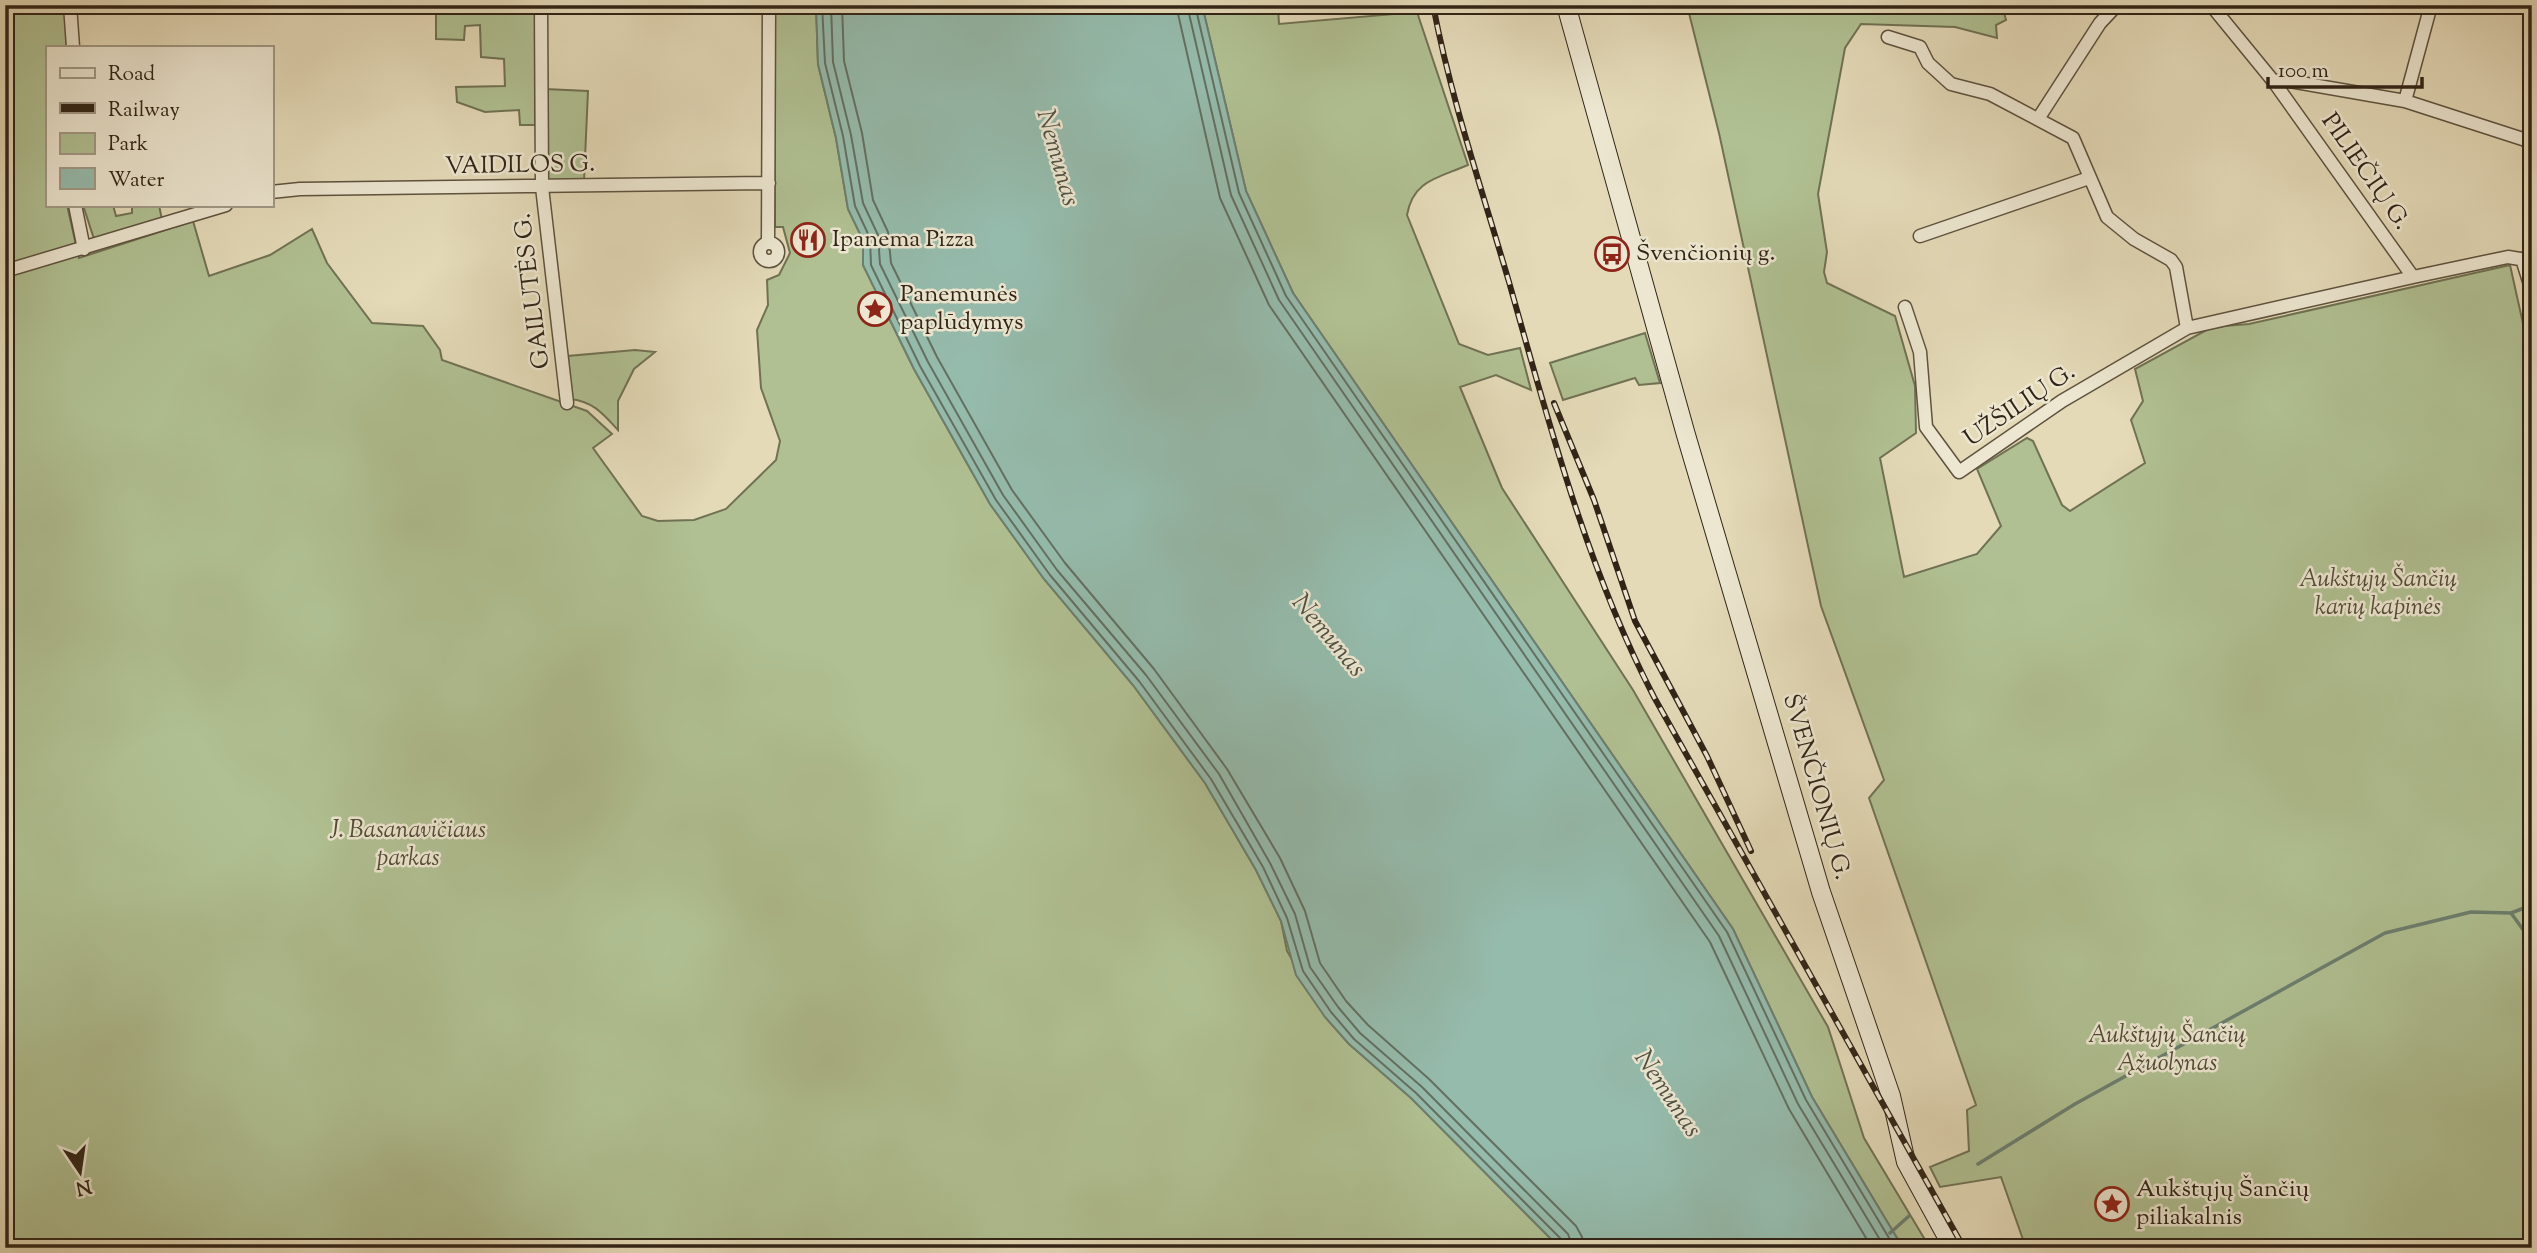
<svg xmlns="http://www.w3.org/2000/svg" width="2537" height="1253" viewBox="0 0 2537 1253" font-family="'Sorts Mill Goudy',serif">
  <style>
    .green { fill: #b0c092; stroke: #707254; stroke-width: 2 }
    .water { fill: #95bbac; stroke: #6d7f70; stroke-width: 2 }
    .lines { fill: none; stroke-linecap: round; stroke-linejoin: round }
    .shore { stroke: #637062; stroke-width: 2 }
    .stream { stroke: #6d7f70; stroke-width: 3.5 }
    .street-casing { stroke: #5e523f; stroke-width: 15 }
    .secondary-casing { stroke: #312417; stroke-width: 20 }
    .street { stroke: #ede7d1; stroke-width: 12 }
    .secondary { stroke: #ede7d1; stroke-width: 18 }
    .rail-casing { stroke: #312417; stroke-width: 6 }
    .rail { stroke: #ede7d1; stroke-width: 3.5; stroke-dasharray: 10; stroke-linecap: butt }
    .labels { text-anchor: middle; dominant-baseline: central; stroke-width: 5; stroke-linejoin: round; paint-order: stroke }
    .street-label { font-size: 24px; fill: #312417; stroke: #ede7d1 }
    .poi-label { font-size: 24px; fill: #312417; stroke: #ede7d1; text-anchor: start }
    .park-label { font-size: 24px; font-style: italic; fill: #514b36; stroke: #ede7d1 }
    .water-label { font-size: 26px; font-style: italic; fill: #4f5144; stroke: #ede7d1 }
  </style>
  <rect width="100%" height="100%" fill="#e4dab8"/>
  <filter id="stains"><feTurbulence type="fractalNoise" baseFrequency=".00286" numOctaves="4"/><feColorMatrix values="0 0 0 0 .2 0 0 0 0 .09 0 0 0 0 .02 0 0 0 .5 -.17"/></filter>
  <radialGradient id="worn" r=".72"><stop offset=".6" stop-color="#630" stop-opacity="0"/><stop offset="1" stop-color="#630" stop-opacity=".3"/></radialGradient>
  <!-- green -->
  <path class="green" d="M5 5H66L68 47H47V205H67L79 258 193 221 209 276 270 255 312 229 327 263 372 323 423 326 440 350 442 360 587 411 612 434 593 448 642 516 658 521 694 520 726 509 776 460 780 441 761 388 757 330 768 305 767 280 779 275 790 253 783 227H775L774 5H816L818 64 836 138 848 209 863 240V265L914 369 990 504 1044 579 1133 685 1205 783 1256 870 1281 921 1287 951 1325 1017 1349 1044 1411 1098 1560 1248H5Z
    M436 5H535V125H520L519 110 485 112 457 102 456 87 505 86 504 59 481 57 480 25 465 26 464 40 436 39Z
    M1202 5H1278L1279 24 1417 12 1468 165C1438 178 1413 180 1407 215L1459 344 1488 355 1520 348 1531 390 1496 375 1460 387 1502 488 1633 690 1828 1027 1864 1138 1930 1248H1903L1812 1097 1733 929 1293 293 1246 191Z
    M1687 5H2002L2006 20 1996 25 1997 38 1955 27 1861 24 1845 48 1818 194 1827 252 1824 272 1827 283 1895 316 1915 386 1916 433 1880 458 1904 577 1977 554 2001 526 1977 469 2027 438 2033 441 2062 505 2070 511 2145 463 2131 420 2143 401 2135 369 2212 327 2249 324 2510 265 2532 364V1248H2026L2001 1177 1940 1187 1930 1167 1969 1151 1967 1110 1976 1105 1869 798 1884 780 1821 606 1719 133Z
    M545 89 588 91 584 181 546 182Z
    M83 205H113L116 216 132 213V205H159L162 220 94 239Z
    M1645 333 1660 383 1639 385 1635 378 1563 400 1550 363Z
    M635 350 655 352 634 369 618 401V430C603 414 594 402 571 399L568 356Z"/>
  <!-- water -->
  <path class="water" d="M816 5H1202L1246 191 1293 293 1733 929 1812 1097 1903 1248H1560L1411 1098 1349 1044 1325 1017 1296 975 1281 921 1256 870 1205 783 1133 685 1044 579 990 504 914 369 863 265V240L848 209 836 138 818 64Z"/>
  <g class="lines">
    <!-- shore -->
    <path class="shore" d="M822 5 825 63 843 136 855 206 870 238 871 265 920 366 996 500 1050 575 1139 681 1211 779 1263 867 1287 918 1303 971 1331 1012 1354 1039 1416 1093 1562 1240 1564 1248
      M831 5 833 62 851 135 863 203 878 235 880 264 928 362 1003 495 1057 570 1146 675 1219 774 1270 863 1295 914 1310 967 1338 1007 1360 1033 1422 1087 1568 1234 1573 1248
      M842 5 844 61 862 133 873 200 888 232 891 263 937 357 1012 490 1065 563 1154 669 1227 769 1280 858 1305 911 1320 963 1346 1001 1368 1025 1429 1079 1576 1226 1582 1237 1584 1248
      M1176 5 1220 198 1269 305 1710 942 1789 1109 1872 1248
      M1187 5 1231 195 1279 300 1719 936 1798 1104 1885 1248
      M1195 5 1239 193 1286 296 1727 932 1806 1100 1895 1248"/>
    <!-- stream -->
    <path class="stream" d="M2511 913 2532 942
      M1978 1164 2075 1104 2385 933 2471 912 2511 913 2532 905
      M1890 1233 1909 1216"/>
    <!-- street casing -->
    <g class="street-casing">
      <path id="street" d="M70 5 73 47
        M541 5 542 187 567 403
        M2211 5 2274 82 2413 277 2508 257 2532 261
        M1888 37 1920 47 1928 63 1951 84 1990 94 2073 138 2107 217 2134 239 2171 260 2176 267 2187 328
        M2274 82 2284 80 2405 101 2532 142
        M2405 101 2431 5
        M2038 119 2100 23 2117 5
        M271 192 300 189 769 183
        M75 205 84 249
        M1920 236 2089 178
        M768 243 769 5
        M760 252a9 9 0 1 1 18 0a9 9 0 1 1-18 0Z
        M2522 259 2532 291
        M5 271 226 205
        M1905 307 1920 352 1926 427 1959 472 2062 401 2187 328 2413 277"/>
    </g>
    <!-- secondary casing -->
    <g class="secondary-casing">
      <path id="secondary" d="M1566 5 1686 435 1821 892 1891 1096 1906 1162 1953 1248"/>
    </g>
    <!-- street -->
    <use href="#street" class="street"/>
    <!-- secondary -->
    <use href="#secondary" class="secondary"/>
    <!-- rail casing -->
    <g class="rail-casing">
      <path id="rail" d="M1433 5C1451 99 1482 190 1509 282 1549 423 1586 566 1654 697L1964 1248
        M1554 403 1594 500 1635 621 1707 756 1751 851"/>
    </g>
    <!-- rail -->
    <use href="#rail" class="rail"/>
  </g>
  <!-- icons -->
  <defs>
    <g id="restaurant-ring" transform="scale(1.75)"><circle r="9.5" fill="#ede7d1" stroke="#8f2418" stroke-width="1.5"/><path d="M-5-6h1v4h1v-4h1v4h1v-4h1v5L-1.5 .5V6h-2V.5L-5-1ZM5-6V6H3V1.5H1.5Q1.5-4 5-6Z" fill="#8f2418"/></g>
    <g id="bus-ring" transform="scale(1.75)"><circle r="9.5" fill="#ede7d1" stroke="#8f2418" stroke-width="1.5"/><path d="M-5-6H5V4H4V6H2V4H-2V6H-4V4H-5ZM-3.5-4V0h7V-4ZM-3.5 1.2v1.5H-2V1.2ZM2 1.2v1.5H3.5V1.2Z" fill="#8f2418"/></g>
    <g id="sight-ring" transform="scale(1.75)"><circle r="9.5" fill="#ede7d1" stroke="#8f2418" stroke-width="1.5"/><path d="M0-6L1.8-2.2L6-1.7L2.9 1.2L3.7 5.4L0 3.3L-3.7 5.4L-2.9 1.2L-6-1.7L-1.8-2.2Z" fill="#8f2418"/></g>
  </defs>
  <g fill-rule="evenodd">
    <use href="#restaurant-ring" x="808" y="240"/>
    <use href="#bus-ring" x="1612" y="254"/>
    <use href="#sight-ring" x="875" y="309"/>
    <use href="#sight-ring" x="2112" y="1204"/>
  </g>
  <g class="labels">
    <!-- street labels -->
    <g class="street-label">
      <text transform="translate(520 166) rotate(-1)">VAIDILOS G.</text>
      <text transform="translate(2365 172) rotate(55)">PILIEČIŲ G.</text>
      <text transform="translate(533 291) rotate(-97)">GAILUTĖS G.</text>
      <text transform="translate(2020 406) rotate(-34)">UŽŠILIŲ G.</text>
      <text transform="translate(1816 787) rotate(74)">ŠVENČIONIŲ G.</text>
    </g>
    <!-- poi labels -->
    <g class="poi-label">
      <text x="832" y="240">Ipanema Pizza</text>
      <text x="1636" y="254">Švenčionių g.</text>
      <text x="900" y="295">Panemunės<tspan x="900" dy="28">paplūdymys</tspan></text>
      <text x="2136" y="1190">Aukštųjų Šančių<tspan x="2136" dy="28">piliakalnis</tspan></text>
    </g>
    <!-- park labels -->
    <g class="park-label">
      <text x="2378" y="580">Aukštųjų Šančių<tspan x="2378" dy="28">karių kapinės</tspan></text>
      <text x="408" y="831">J. Basanavičiaus<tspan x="408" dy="28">parkas</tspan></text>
      <text x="2167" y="1036">Aukštųjų Šančių<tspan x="2167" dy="28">Ąžuolynas</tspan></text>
    </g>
    <!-- water labels -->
    <g class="water-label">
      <text transform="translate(1057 158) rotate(74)">Nemunas</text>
      <text transform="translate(1328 636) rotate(50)">Nemunas</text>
      <text transform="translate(1667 1094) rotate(56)">Nemunas</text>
    </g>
  </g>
  <!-- margin -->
  <rect width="2537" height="1253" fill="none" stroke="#e4dab8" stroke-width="28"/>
  <rect x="7" y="7" width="2523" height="1239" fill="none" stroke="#312417" stroke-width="3.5"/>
  <rect x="14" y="14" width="2509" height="1225" fill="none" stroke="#312417" stroke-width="2"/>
  <!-- legend -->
  <rect x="46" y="46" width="228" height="161" fill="#ede7d1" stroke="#a29987" stroke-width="2"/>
  <rect x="60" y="68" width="35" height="10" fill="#ede7d1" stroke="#a29987" stroke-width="2"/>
  <text x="108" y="80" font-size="21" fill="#312417">Road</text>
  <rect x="60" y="103" width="35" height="10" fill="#312417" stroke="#a29987" stroke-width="2"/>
  <text x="108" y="116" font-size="21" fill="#312417">Railway</text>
  <rect x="60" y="133" width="35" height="21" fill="#b0c092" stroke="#a29987" stroke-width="2"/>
  <text x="108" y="150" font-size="21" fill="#312417">Park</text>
  <rect x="60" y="168" width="35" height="21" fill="#95bbac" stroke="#a29987" stroke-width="2"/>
  <text x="108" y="186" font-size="21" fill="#312417">Water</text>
  <!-- north arrow -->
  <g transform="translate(80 1172) rotate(167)" stroke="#ede7d1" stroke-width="5" paint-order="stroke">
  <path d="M0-5L12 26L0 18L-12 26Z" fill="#312417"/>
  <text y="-10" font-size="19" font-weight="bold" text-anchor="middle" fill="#312417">N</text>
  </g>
  <!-- scale -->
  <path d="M2268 77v10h154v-10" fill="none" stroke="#312417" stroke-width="3.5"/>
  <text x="2278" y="77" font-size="21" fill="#312417" stroke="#ede7d1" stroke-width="5" paint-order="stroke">100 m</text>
  <rect width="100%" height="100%" filter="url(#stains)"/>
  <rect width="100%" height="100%" fill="url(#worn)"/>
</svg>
